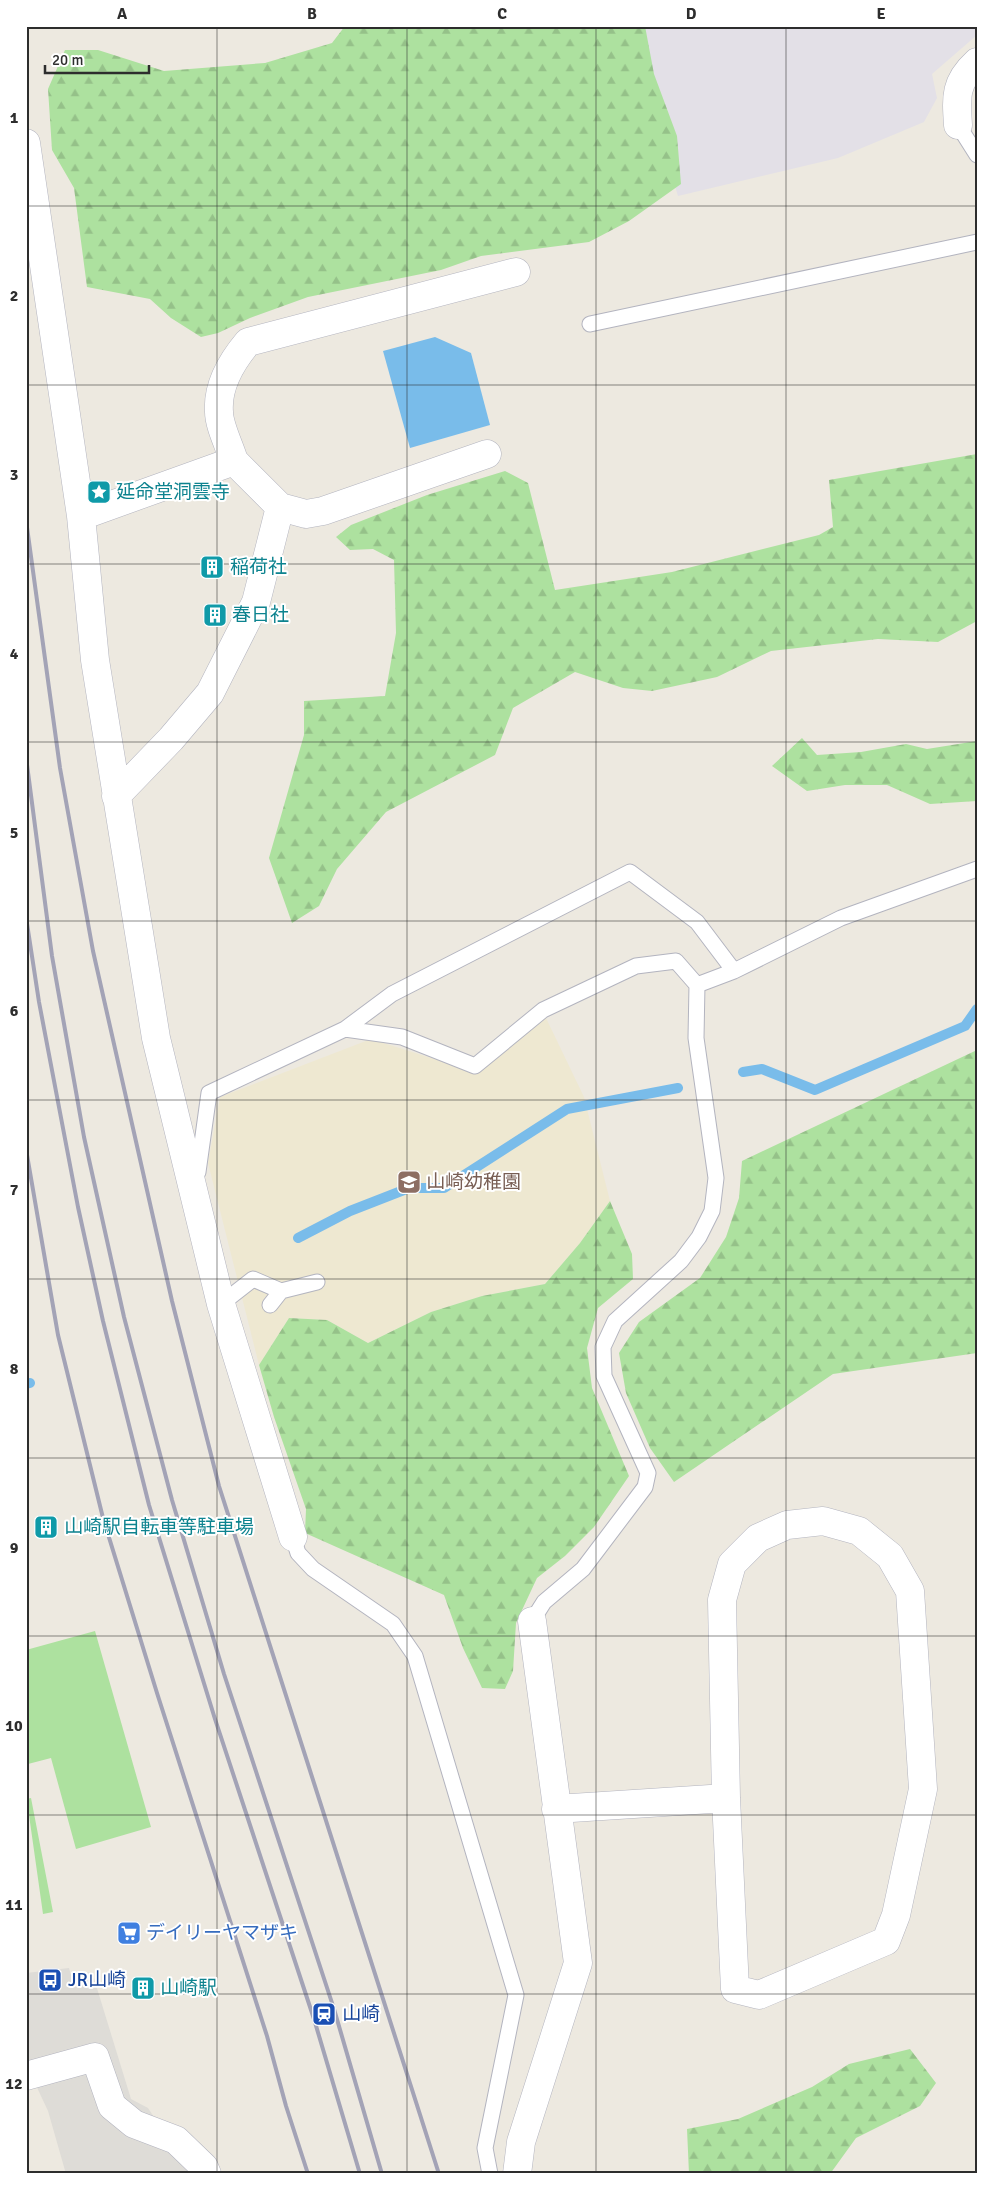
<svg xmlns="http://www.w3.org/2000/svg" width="1003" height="2200" viewBox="0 0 1003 2200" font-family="Signika,'Noto Sans JP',sans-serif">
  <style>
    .industrial { fill: #e3e0e7 }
    .education { fill: #eee8d1 }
    .grass { fill: #ade19f }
    .forest { fill: url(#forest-firs) }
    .plaza { fill: #dedcd7 }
    .water { fill: #79bcea }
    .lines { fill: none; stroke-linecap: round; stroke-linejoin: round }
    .stream { stroke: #79bcea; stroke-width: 10 }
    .lane-casing { stroke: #b3b4bf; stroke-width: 17 }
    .street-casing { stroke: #b3b4bf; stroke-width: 29 }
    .lane { stroke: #fff; stroke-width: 15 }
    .street { stroke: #fff; stroke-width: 28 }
    .rail { stroke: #a3a3b6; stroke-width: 4 }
    .grid { fill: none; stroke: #2d2d2d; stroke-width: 1; stroke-opacity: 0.55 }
    .labels { text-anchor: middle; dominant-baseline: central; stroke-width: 4; stroke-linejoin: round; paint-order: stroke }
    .culture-label { font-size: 19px; fill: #0d838f; stroke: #fff; text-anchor: start }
    .education-label { font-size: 19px; fill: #785e54; stroke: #fff; text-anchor: start }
    .shop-label { font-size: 19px; fill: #366cbe; stroke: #fff; text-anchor: start }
    .transit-label { font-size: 19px; fill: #164399; stroke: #fff; text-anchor: start }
    .neatline { fill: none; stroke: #2d2d2d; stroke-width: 2 }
    .grid-label { font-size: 16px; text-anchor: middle; font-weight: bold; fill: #2d2d2d }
  </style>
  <defs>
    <pattern id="forest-firs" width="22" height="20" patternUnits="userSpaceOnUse" patternTransform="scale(1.25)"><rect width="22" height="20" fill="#ade19f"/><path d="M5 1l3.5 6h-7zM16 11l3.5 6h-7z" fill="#95c189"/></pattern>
  </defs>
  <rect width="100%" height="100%" fill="#ede9e0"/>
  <!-- industrial -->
  <path class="industrial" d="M626 26H977V35L932 74 937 98 924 122 838 158 678 196Z"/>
  <!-- education -->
  <path class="education" d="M546 1018 584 1097 610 1201 580 1243 545 1284 482 1296 431 1312 368 1343 327 1320 289 1318 259 1365 208 1163 220 1097 371 1039 475 1072Z"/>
  <!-- grass -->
  <path class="grass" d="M95 1631 151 1827 76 1849 51 1758 28 1764 26 1759V1650Z
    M31 1798 53 1912 43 1914 28 1808H26V1799Z"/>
  <!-- forest -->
  <path class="forest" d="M345 26H645L654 74 677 136 681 184 629 221 589 242 481 256 441 270 308 297 250 318 218 333 201 337 171 318 150 299 87 287 74 188 52 150 48 89 65 50H98L164 71 265 63 332 43Z
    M977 454V621L938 642 878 639 771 651 717 677 652 691 623 688 575 672 513 708 495 755 386 812 337 869 319 906 292 923 269 858 304 735V701L385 696 396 633 394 560 373 549 350 550 336 537 351 525 427 495 505 471 528 483 555 590 672 572 819 535 833 527 829 480Z
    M802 738 817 755 861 752 906 744 927 749 977 741V801L930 804 887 785H845L807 791 772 766Z
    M977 1050V1353L833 1374 674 1482 650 1448 626 1393 619 1353 639 1322 700 1278 726 1237 739 1198 742 1161Z
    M610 1201 632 1254 633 1279 598 1308 587 1348 592 1388 629 1476 594 1527 565 1556 537 1578 516 1623 513 1671 505 1689 482 1688 463 1648 444 1595 305 1533 306 1509 274 1417 259 1365 289 1318 327 1320 368 1343 431 1312 482 1296 545 1284 580 1243Z
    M910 2049 936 2083 920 2106 856 2138 830 2174H689L687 2129 738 2119 812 2087 849 2064Z"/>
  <!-- plaza -->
  <path class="plaza" d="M69 1968 71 1975 92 1972 131 2099 148 2108 191 2174H66L48 2111 26 2064V1973Z"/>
  <!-- water -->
  <path class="water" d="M435 337 471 353 490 425 410 448 383 351Z"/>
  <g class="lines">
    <!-- stream -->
    <path class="stream" d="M743 1072 762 1069 815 1090 965 1026 977 1009
      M298 1238 350 1211 409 1188H444L567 1109 678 1088
      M26 1384 30 1383"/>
    <!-- lane casing -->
    <g class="lane-casing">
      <path id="lane" d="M958 125 977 155
        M590 324 977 242
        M345 1029 402 1037 475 1066 543 1010 636 966 676 961 697 985
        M194 1178 198 1172 209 1093 345 1029 392 994 630 872 697 922 734 971 841 918 977 869
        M221 1304 253 1279 281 1291 317 1282
        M270 1305 281 1291
        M293 1537 298 1553 313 1569 393 1624 415 1656 516 1995 485 2148 490 2174
        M532 1621 544 1602 583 1569 645 1487 648 1473 604 1376 603 1347 615 1321 681 1261 699 1237 712 1211 716 1178 696 1038 697 985 734 971"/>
    </g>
    <!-- street casing -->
    <g class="street-casing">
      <path id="street" d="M958 125C956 96 955 82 977 62
        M26 143 81 516 95 660 156 1038 221 1304 293 1537
        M234 461C230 447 219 426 219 412 217 386 232 361 248 342L516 272
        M280 507 306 514 323 511 487 454
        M81 516 234 461 280 507 256 602 210 693 171 739 116 796
        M823 1521 859 1531 890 1556 910 1591 923 1789 896 1915 886 1941 759 1995 735 1989 726 1798 722 1600 732 1564 758 1538 787 1525Z
        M556 1809 726 1798
        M26 2076 95 2057 112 2106 134 2124 176 2140 204 2167 207 2174
        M517 2174 521 2142 578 1963 532 1621"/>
    </g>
    <!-- lane -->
    <use href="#lane" class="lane"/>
    <!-- street -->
    <use href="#street" class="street"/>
    <!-- rail -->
    <path class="rail" d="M26 520 60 768 93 951 172 1301 219 1486 439 2174
      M26 757 52 956 84 1137 124 1317 172 1500 224 1674 334 2009 382 2174
      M26 917 39 1002 78 1207 103 1321 149 1505 215 1719 314 2019 360 2174
      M26 1149 58 1335 103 1518 157 1693 267 2036 286 2106 308 2174"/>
  </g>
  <!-- grid -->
  <path class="grid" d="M217 26V2174M407 26V2174M596 26V2174M786 26V2174M26 206H977M26 385H977M26 564H977M26 742H977M26 921H977M26 1100H977M26 1279H977M26 1458H977M26 1636H977M26 1815H977M26 1994H977"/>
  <!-- icons -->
  <defs>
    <g id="sight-square" transform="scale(1.25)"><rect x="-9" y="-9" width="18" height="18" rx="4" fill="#0f9aa8" stroke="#fff"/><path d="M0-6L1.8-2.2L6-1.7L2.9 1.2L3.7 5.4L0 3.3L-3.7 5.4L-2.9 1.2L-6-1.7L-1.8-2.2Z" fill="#fff"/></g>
    <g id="building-square" transform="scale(1.25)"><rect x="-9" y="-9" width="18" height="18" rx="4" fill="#0f9aa8" stroke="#fff"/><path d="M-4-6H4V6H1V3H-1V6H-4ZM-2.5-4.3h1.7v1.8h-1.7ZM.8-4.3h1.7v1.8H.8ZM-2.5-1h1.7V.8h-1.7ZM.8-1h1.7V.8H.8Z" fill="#fff"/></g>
    <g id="school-square" transform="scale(1.25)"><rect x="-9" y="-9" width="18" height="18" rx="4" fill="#8d6e63" stroke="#fff"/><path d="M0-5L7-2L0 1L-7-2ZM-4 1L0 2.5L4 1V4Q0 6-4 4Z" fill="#fff"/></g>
    <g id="supermarket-square" transform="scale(1.25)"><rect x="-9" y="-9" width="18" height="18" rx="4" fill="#3f7fe0" stroke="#fff"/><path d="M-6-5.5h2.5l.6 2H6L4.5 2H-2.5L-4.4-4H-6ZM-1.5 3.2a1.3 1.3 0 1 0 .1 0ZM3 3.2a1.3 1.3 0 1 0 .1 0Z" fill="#fff"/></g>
    <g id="bus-square" transform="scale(1.25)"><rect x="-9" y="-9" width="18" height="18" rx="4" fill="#1a4fb4" stroke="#fff"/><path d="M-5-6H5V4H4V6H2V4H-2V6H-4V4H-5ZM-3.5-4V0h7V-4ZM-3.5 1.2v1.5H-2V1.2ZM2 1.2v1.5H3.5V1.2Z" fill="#fff"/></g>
    <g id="station-square" transform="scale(1.25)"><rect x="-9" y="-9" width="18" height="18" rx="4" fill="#1a4fb4" stroke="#fff"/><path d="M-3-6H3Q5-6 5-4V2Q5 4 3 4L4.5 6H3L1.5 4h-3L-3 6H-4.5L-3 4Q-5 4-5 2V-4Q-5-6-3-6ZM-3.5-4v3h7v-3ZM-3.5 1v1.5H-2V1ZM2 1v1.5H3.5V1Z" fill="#fff"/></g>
  </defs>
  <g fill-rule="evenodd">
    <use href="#sight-square" x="99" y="492"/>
    <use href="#building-square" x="212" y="567"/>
    <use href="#building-square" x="215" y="615"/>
    <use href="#school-square" x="409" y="1182"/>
    <use href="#building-square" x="46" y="1527"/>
    <use href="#supermarket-square" x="129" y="1933"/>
    <use href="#bus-square" x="50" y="1980"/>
    <use href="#building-square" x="143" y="1988"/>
    <use href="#station-square" x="324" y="2014"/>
  </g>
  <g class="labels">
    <!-- culture labels -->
    <g class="culture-label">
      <text x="116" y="492">延命堂洞雲寺</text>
      <text x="230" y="567">稲荷社</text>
      <text x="232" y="615">春日社</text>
      <text x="64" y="1527">山崎駅自転車等駐車場</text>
      <text x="160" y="1988">山崎駅</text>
    </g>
    <!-- education labels -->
    <g class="education-label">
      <text x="426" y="1182">山崎幼稚園</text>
    </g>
    <!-- shop labels -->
    <g class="shop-label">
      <text x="146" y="1933">デイリーヤマザキ</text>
    </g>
    <!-- transit labels -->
    <g class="transit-label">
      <text x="68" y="1980">JR山崎</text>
      <text x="342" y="2014">山崎</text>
    </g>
  </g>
  <!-- border -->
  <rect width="1003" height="2200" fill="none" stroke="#ffffff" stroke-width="55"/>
  <!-- scale -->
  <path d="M45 65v8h104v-8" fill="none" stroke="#2d2d2d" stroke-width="2.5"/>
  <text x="52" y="65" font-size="15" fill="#2d2d2d" stroke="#ffffff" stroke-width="4" paint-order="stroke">20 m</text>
  <rect x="28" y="28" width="948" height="2144" class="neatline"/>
  <g class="grid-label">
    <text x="122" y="19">A</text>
    <text x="312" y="19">B</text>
    <text x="502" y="19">C</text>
    <text x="691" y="19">D</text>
    <text x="881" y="19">E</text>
    <text x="14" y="123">1</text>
    <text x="14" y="301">2</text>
    <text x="14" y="480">3</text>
    <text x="14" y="659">4</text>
    <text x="14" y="838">5</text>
    <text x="14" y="1016">6</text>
    <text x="14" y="1195">7</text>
    <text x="14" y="1374">8</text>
    <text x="14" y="1553">9</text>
    <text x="14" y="1731">10</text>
    <text x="14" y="1910">11</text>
    <text x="14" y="2089">12</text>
  </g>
</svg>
